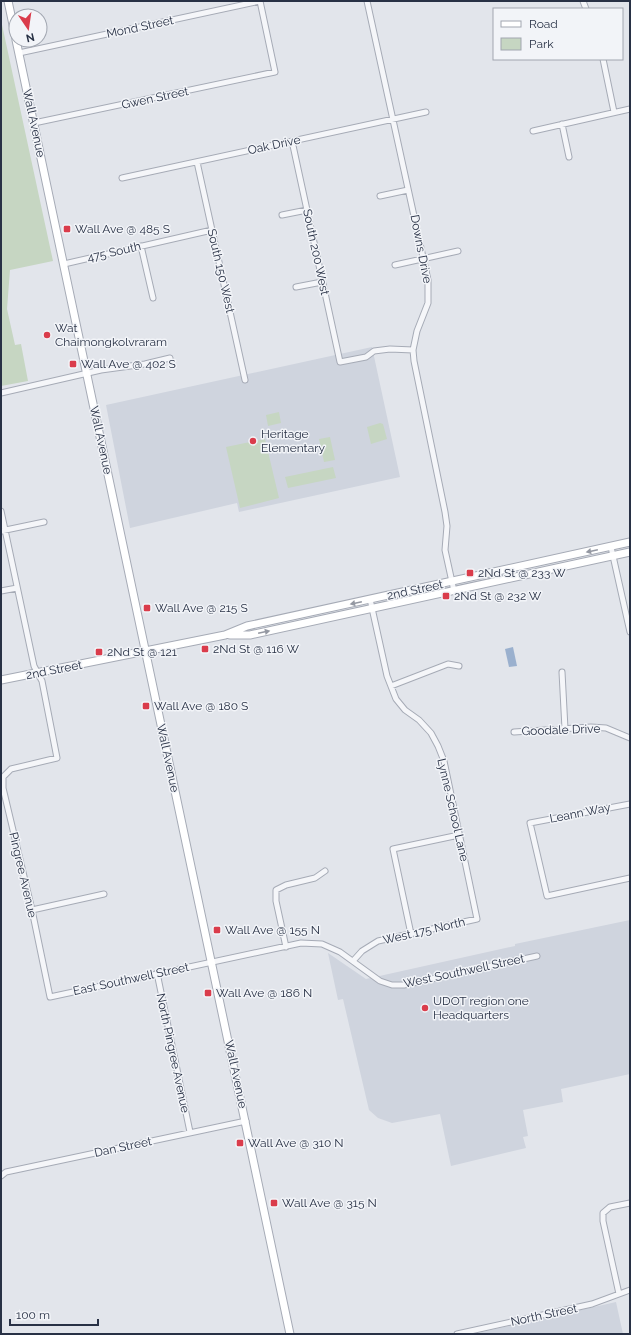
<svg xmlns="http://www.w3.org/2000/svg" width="631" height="1335" viewBox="0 0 631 1335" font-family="Raleway,sans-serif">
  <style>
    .built { fill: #cfd4de }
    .green { fill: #c6d6c2 }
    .water { fill: #9ab0ce }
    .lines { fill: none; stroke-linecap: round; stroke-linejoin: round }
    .street-casing { stroke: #a6abb6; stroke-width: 7 }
    .secondary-casing { stroke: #a6abb6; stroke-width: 9 }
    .street { stroke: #f5f6f9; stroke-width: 5 }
    .secondary { stroke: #fff; stroke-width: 7 }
    .oneway { fill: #9498a2 }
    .poi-dot { fill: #da3c4b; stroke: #f2f4f8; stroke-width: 1.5 }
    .labels { text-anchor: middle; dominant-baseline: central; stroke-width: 3; stroke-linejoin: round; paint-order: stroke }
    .street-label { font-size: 12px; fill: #283145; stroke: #f2f4f8 }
    .poi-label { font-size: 12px; fill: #283145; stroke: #f2f4f8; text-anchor: start }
  </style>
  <rect width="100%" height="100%" fill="#e2e5eb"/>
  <!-- built -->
  <path class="built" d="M372 347 400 477 239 512 237 503 130 528 106 405Z
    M630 920V1074L561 1089 563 1102 523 1110 528 1136 523 1137 526 1148 451 1166 440 1114 392 1123 378 1118 369 1110 343 999 338 1000 328 953 366 979 515 946V944Z
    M616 1302 623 1334H473Z"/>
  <!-- green -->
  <path class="green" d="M1 20 53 261 10 270 7 309 15 345 21 344 28 381 1 386Z
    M279 412 281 423 268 426 266 415Z
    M380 423 383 424 387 439 371 444 367 427Z
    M330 437 335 460 324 462 319 439Z
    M265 439 279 498 240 508 226 447Z
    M333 467 336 478 288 488 285 477Z"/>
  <!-- water -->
  <path class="water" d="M513 647 517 666 509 667 505 649Z"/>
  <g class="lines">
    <!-- street casing -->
    <g class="street-casing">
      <path id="street" d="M367 1 428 280V303L417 331 413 350 414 361 445 512 447 526 445 550 454 591
        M583 1 586 9
        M19 53 260 1
        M603 59 614 112
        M34 123 275 72 260 1
        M562 124 569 157
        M533 131 630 109
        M292 141 340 362 366 357 374 351 390 349 413 350
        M197 162 245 380
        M122 178 426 112
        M380 196 408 190
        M282 215 307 210
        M141 246 153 298
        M64 264 212 230
        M395 265 458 251
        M296 287 322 282
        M1 393 101 370 145 364 170 358
        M1 511 34 666 42 681 57 758 11 769 3 777V788L32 910 50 997 301 943 322 944 340 952 380 981 392 985H404L537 956
        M1 531 44 522
        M611 547 630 632
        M1 591 17 588
        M562 672 565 729
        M391 686 448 664 459 666
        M514 732 591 727 606 728 630 738
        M630 804 530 823 547 896 630 878
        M32 910 104 894
        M411 934 393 849 459 835
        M286 947 276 901V890L286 885 315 878 325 871
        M353 961 362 951 378 941 477 919 444 761 438 746 431 733 419 720 405 710 396 699 387 676 370 599
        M157 973 190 1132
        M1 1176 6 1172 246 1121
        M619 1294 603 1221V1213L610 1207 630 1203
        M457 1334 592 1304 630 1290"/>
    </g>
    <!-- secondary casing -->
    <g class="secondary-casing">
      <path id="secondary" d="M8 1 16 39
        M16 40 290 1334
        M230 635H250L630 552
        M1 680 225 635 247 626 630 542"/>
    </g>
    <!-- street -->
    <use href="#street" class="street"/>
    <!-- secondary -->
    <use href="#secondary" class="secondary"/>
  </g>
  <!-- one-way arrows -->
  <defs><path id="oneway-solid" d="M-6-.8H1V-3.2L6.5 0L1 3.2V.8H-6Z"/></defs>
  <g class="oneway">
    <use href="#oneway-solid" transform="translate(592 551) rotate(168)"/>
    <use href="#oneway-solid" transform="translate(356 603) rotate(168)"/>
    <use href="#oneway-solid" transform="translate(264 632) rotate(-12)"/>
  </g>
  <!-- markers -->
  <g class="poi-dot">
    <rect x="63" y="225" width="8" height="8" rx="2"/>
    <circle cx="47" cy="335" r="4"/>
    <rect x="69" y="360" width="8" height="8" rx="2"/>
    <circle cx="253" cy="441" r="4"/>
    <rect x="466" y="569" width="8" height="8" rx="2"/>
    <rect x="442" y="592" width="8" height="8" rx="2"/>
    <rect x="143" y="604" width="8" height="8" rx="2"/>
    <rect x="201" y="645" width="8" height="8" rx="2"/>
    <rect x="95" y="648" width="8" height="8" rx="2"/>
    <rect x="142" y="702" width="8" height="8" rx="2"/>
    <rect x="213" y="926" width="8" height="8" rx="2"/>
    <rect x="204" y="989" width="8" height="8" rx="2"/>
    <circle cx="425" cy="1008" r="4"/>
    <rect x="236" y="1139" width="8" height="8" rx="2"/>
    <rect x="270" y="1199" width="8" height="8" rx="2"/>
  </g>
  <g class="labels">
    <!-- street labels -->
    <g class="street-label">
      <text transform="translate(140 27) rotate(-12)">Mond Street</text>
      <text transform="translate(155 98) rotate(-12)">Gwen Street</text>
      <text transform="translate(34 123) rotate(78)">Wall Avenue</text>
      <text transform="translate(274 145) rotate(-12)">Oak Drive</text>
      <text transform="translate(421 249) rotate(79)">Downs Drive</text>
      <text transform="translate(114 252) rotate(-13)">475 South</text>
      <text transform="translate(316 252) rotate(78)">South 200 West</text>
      <text transform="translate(221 271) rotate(77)">South 150 West</text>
      <text transform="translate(101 440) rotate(78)">Wall Avenue</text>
      <text transform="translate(415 590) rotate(-12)">2nd Street</text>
      <text transform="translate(54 670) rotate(-11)">2nd Street</text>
      <text transform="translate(561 730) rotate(-2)">Goodale Drive</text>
      <text transform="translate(168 758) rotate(78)">Wall Avenue</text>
      <text transform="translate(453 810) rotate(77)">Lynne School Lane</text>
      <text transform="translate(580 813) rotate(-11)">Leann Way</text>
      <text transform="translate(23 875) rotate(77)">Pingree Avenue</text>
      <text transform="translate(424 931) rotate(-13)">West 175 North</text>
      <text transform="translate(464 971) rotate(-12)">West Southwell Street</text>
      <text transform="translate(131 979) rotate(-12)">East Southwell Street</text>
      <text transform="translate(173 1053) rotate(78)">North Pingree Avenue</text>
      <text transform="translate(236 1074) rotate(78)">Wall Avenue</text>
      <text transform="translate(123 1147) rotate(-12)">Dan Street</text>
      <text transform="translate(544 1315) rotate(-12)">North Street</text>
    </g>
    <!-- poi labels -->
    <g class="poi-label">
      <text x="75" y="229">Wall Ave @ 485 S</text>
      <text x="55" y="328">Wat<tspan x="55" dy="14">Chaimongkolvraram</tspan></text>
      <text x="81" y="364">Wall Ave @ 402 S</text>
      <text x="261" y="434">Heritage<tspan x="261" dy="14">Elementary</tspan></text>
      <text x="478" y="573">2Nd St @ 233 W</text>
      <text x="454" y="596">2Nd St @ 232 W</text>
      <text x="155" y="608">Wall Ave @ 215 S</text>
      <text x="213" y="649">2Nd St @ 116 W</text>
      <text x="107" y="652">2Nd St @ 121</text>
      <text x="154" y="706">Wall Ave @ 180 S</text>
      <text x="225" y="930">Wall Ave @ 155 N</text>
      <text x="216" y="993">Wall Ave @ 186 N</text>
      <text x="433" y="1001">UDOT region one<tspan x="433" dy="14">Headquarters</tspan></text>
      <text x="248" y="1143">Wall Ave @ 310 N</text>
      <text x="282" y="1203">Wall Ave @ 315 N</text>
    </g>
  </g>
  <!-- border -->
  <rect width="631" height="1335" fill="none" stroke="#283145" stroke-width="4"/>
  <!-- legend -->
  <rect x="493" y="8" width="130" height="52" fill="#f2f4f8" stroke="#a1a6b0"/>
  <rect x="501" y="21" width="20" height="6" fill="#ffffff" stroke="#a1a6b0"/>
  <text x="529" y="28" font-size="12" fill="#283145">Road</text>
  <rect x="501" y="38" width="20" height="12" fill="#c6d6c2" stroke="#a1a6b0"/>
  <text x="529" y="48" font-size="12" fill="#283145">Park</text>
  <!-- north arrow -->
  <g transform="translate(28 28) rotate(167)"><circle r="19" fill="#f2f4f8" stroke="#a1a6b0"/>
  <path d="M0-3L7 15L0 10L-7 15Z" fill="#da3c4b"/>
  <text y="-6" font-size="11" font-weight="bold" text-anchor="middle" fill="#283145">N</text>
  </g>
  <!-- scale -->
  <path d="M10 1319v6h88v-6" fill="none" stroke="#283145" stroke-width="2"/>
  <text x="16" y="1319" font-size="12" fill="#283145" stroke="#f2f4f8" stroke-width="3" paint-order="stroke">100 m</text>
</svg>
